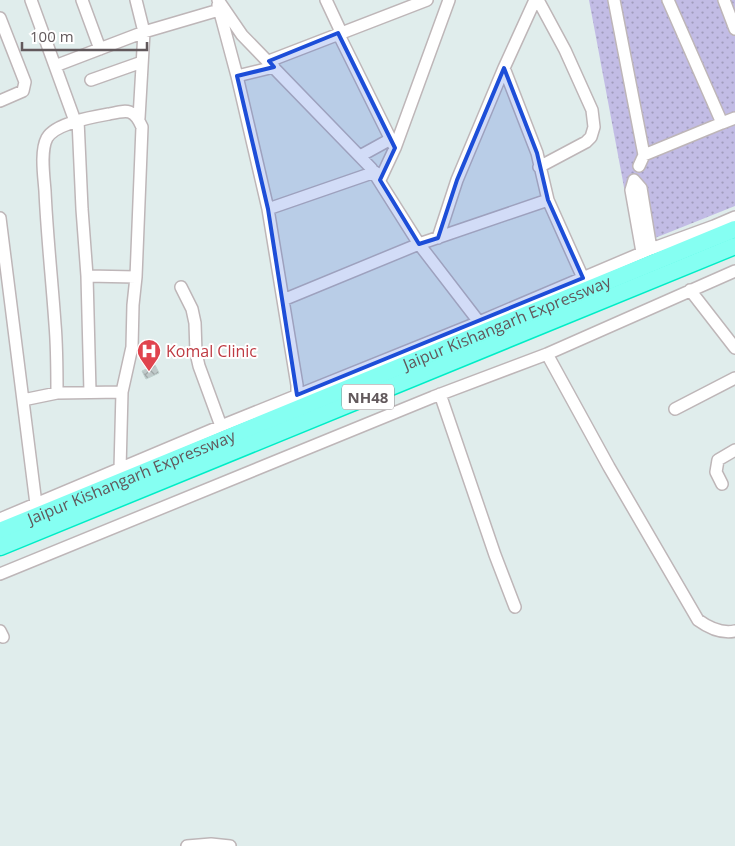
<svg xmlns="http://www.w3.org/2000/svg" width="735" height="846" viewBox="0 0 735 846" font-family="'Open Sans',sans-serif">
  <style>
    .grass { fill: url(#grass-dots) }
    .building { fill: url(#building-cross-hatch); stroke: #bfd1ce }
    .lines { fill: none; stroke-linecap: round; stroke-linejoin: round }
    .minor-casing { stroke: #beb6b8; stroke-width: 14 }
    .highway-casing { stroke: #00edc6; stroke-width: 19 }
    .minor { stroke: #fff; stroke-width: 11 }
    .highway { stroke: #85fff2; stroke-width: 16 }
    .marked { fill: #1d4ed8; fill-opacity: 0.2; stroke: #1d4ed8; stroke-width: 4; stroke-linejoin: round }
    .labels { text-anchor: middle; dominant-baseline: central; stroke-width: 4; stroke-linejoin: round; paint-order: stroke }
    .shield { fill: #fff; stroke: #918b8d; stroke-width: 1 }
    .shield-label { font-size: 15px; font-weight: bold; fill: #62595c }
    .street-label { font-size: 16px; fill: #62595c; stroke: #fff }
    .health-label { font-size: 16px; fill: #be3a42; stroke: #fff; text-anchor: start }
  </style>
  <defs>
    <pattern id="grass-dots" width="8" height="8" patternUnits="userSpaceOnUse" patternTransform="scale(1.25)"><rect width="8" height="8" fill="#c2bce5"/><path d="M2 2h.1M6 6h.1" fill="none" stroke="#a19cbd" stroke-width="1.8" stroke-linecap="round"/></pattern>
    <pattern id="building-cross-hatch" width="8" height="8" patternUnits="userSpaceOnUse" patternTransform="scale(1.25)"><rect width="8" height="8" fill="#bfc9c9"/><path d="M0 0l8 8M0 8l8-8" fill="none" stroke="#9fa6a6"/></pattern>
  </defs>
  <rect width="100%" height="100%" fill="#e0edec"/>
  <!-- grass -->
  <path class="grass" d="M589 0H735V206L635 246Z"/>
  <!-- building -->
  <path class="building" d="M155 365 159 373 146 379 142 371Z"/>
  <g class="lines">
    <!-- minor casing -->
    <g class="minor-casing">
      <path id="minor" d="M31 0 75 121
        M82 0 100 49
        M136 0 144 32 139 118
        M218 0 242 35 371 168 419 244 479 322
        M326 0 341 32
        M538 0 565 50 592 110 594 127 591 137 586 142 539 167
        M614 0 644 155 639 166
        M724 0 735 29
        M218 5 237 76 268 209 297 385V395
        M0 18 25 82 23 91 0 101
        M338 33 395 148
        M269 61 427 0
        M55 66 144 32 219 10
        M504 68 537 153 548 200 583 278
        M237 76 274 67
        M91 80 142 62
        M78 120 82 209 87 276 90 392
        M722 123 735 118
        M644 155 722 123 668 0
        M360 156 389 140
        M380 180 395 148 449 0
        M268 209 375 172
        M0 218 36 504
        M438 238 457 180 504 68 535 0
        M642 252 631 190 634 180 641 188 651 249
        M181 287 192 309 195 323 196 353 199 366 221 426
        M690 290 735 348
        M283 300 419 244 548 200
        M547 354 609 467 698 620C709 628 721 634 735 631
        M122 392 132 347 133 305 136 277
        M57 393C57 370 57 347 55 324 52 280 47 236 45 191 44 177 40 151 47 138 56 123 92 117 109 114 127 110 134 108 142 127L136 277 87 276
        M440 394 495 555 515 607
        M23 400 57 393 122 392 120 469
        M675 409 735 378
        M722 484 716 472 718 460 735 450
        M0 519 221 426 479 322 651 249 714 226 735 217
        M0 574 433 397 547 354 735 271
        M0 631 3 637
        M187 846 211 844 230 846"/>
    </g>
    <!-- highway casing -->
    <g class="highway-casing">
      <g id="highway">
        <path id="s1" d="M0 531 735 229"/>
        <path d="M0 547 735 246"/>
      </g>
    </g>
    <!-- minor -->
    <use href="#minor" class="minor"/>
    <!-- highway -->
    <use href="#highway" class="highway"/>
  </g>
  <!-- marked area -->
  <path class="marked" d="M338 33 395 148 380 180 419 244 438 238 457 180 504 68 537 153 548 200 583 278 297 395 268 209 237 76 274 67 269 61Z"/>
  <!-- icons -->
  <defs>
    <g id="hospital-pin" transform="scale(1.25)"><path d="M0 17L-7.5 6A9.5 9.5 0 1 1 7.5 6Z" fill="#e0444e" stroke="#fff"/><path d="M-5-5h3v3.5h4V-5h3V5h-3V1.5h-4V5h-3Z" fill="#fff"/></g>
  </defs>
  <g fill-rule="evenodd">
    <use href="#hospital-pin" x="149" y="351"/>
  </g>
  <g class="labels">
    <!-- shield labels -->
    <rect class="shield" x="342" y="384.5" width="52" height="25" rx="4"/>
    <g class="shield-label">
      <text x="368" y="397">NH48</text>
    </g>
    <!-- street labels -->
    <g class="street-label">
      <text stroke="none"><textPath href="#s1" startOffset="548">Jaipur Kishangarh Expressway</textPath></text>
      <text stroke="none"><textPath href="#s1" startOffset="142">Jaipur Kishangarh Expressway</textPath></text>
    </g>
    <!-- health labels -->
    <g class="health-label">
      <text x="166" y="351">Komal Clinic</text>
    </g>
  </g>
  <!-- scale -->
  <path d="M22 42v8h125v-8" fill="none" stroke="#62595c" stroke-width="2.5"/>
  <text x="30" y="42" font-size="15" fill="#62595c" stroke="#ffffff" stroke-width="4" paint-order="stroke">100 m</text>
</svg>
